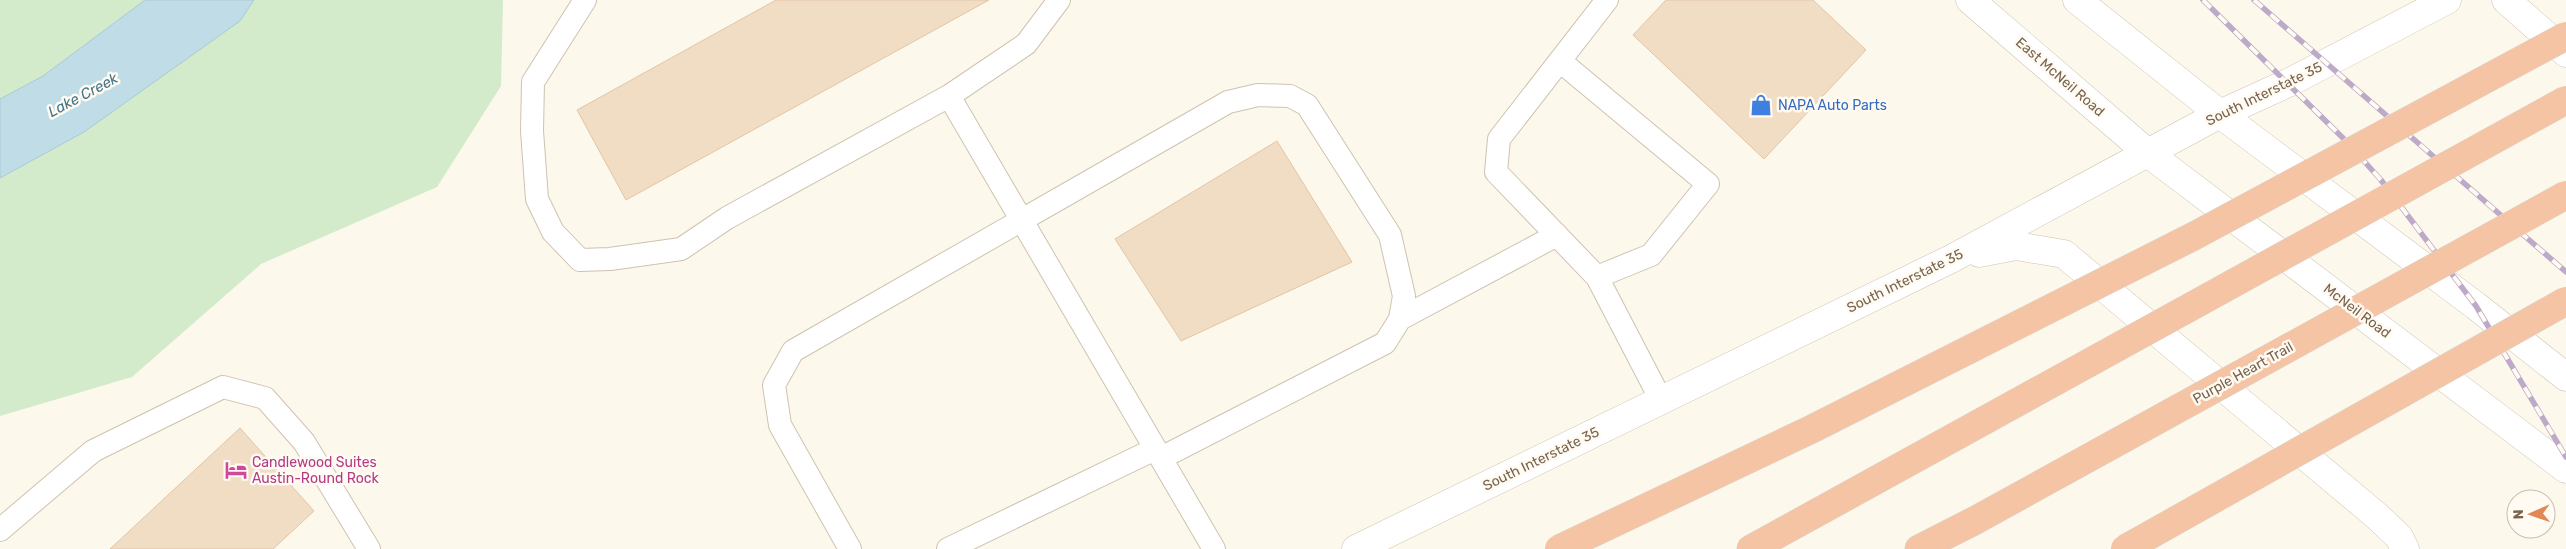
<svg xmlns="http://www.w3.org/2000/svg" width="2566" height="549" viewBox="0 0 2566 549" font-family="Rubik,sans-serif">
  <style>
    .green { fill: #d3ebca }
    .water { fill: #c0dce6; stroke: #a6cad8 }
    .building { fill: #f1dcc4; stroke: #e3c5a5 }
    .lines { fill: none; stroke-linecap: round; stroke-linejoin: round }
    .service-casing { stroke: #cfc2b1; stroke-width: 24 }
    .minor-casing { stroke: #cfc2b1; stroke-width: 29 }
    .tertiary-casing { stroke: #cfc2b1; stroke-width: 29 }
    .secondary-casing { stroke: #d2c3af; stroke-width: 29 }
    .motorway-casing { stroke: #dcd6d1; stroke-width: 29 }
    .service { stroke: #fff; stroke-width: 22 }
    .minor { stroke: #fff; stroke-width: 28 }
    .tertiary { stroke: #fff; stroke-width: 28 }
    .secondary { stroke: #fff; stroke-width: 28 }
    .motorway { stroke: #f4c4a5; stroke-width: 28 }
    .rail-casing { stroke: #bda9c8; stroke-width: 5.5 }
    .rail { stroke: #fffbf3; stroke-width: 4; stroke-dasharray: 11; stroke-linecap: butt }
    .motorway-bridge-casing { stroke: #dcd6d1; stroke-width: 29; stroke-linecap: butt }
    .motorway-bridge { stroke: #f4c4a5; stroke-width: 28 }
    .labels { text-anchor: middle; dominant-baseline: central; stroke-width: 5; stroke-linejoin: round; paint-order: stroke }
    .street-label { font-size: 14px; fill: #78634e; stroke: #fffbf3 }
    .shop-label { font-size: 14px; fill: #366cbe; stroke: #fffbf3; text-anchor: start }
    .hotel-label { font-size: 14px; fill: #b23c85; stroke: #fffbf3; text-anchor: start }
    .water-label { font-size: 15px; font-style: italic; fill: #48778b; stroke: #fffbf3 }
  </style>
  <rect width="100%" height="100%" fill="#fcf8ec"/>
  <!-- green -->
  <path class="green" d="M0 0H145L43 76 0 99Z
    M254 0H503L501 86 437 187 261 264 132 377 0 416V178L84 132 240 21Z"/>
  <!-- water -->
  <path class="water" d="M145 0H254L240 21 84 132 0 178V99L43 76Z"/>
  <!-- building -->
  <path class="building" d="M776 0H989L626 200 577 110Z
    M1666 0H1813L1866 50 1764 159 1633 35Z
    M1277 141 1352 262 1181 341 1115 239Z
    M240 428 314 511 273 549H110Z"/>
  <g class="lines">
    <!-- service casing -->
    <g class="service-casing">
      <path id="service" d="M585 0 533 82 532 131 537 199 553 232 580 260 610 259 681 249 727 218 949 96 1026 44 1059 0
        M1607 0 1499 139 1496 172 1597 277 1661 400
        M1560 61 1708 184 1651 255 1597 277
        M949 96 1214 549
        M1400 319 1557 235
        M0 530 93 451 223 387 265 398 304 442 369 549
        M850 549 780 425 774 385 793 351 1228 102 1258 95 1290 96 1307 105 1390 235 1404 296 1400 319 1385 343 1161 458
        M948 549 1155 449"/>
    </g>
    <!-- minor casing -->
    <g class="minor-casing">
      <path id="minor" d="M2506 0 2566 53"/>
    </g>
    <!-- tertiary casing -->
    <g class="tertiary-casing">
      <path id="tertiary" d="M1970 0 2149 154
        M2077 0 2220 114"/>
    </g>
    <!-- secondary casing -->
    <g class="secondary-casing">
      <path id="secondary" d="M2220 114 2476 306 2566 377
        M2149 154 2566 469
        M1979 253 2016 246 2064 254 2378 517 2399 537 2405 549
        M1356 549 1951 259 2220 114 2288 83 2447 0"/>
    </g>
    <!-- motorway casing -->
    <g class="motorway-casing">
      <path id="motorway" d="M1751 549 1918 457
        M1919 549 1974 521"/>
    </g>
    <!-- service -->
    <use href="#service" class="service"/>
    <!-- minor -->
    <use href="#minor" class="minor"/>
    <!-- tertiary -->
    <use href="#tertiary" class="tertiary"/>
    <!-- secondary -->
    <use href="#secondary" class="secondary"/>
    <!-- motorway -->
    <use href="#motorway" class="motorway"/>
    <!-- rail casing -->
    <g class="rail-casing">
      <path id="rail" d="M2203 0 2345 140 2381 180 2476 306 2566 457
        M2254 0 2566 272"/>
    </g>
    <!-- rail -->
    <use href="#rail" class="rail"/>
    <!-- motorway-bridge casing -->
    <g class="motorway-bridge-casing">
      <path id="motorway-bridge" d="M1918 457 2566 100
        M1974 521 2566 195
        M1559 549 1812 429 2194 236 2566 36
        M2125 549 2566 301"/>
    </g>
    <!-- motorway-bridge -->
    <use href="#motorway-bridge" class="motorway-bridge"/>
  </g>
  <!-- icons -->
  <defs>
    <g id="shop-bare" transform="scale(1.725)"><path d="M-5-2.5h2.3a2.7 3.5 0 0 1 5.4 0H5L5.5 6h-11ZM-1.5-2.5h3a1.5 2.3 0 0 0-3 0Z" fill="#3f7fe0" stroke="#fffbf3" stroke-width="2.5" paint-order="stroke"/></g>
    <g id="hotel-bare" transform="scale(1.725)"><path d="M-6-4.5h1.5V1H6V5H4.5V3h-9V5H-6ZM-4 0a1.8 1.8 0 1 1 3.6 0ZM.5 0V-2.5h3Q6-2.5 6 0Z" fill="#d1479c" stroke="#fffbf3" stroke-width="2.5" paint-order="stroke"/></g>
  </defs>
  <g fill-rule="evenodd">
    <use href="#shop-bare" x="1761" y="105"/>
    <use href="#hotel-bare" x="236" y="470"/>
  </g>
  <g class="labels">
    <!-- street labels -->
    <g class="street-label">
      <text transform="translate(2060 77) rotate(41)">East McNeil Road</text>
      <text transform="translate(2264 94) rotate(-26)">South Interstate 35</text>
      <text transform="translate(1905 281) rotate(-26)">South Interstate 35</text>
      <text transform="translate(2357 311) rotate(37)">McNeil Road</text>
      <text transform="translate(2243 373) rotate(-29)">Purple Heart Trail</text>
      <text transform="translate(1541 459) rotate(-26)">South Interstate 35</text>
    </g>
    <!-- shop labels -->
    <g class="shop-label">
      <text x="1778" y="105">NAPA Auto Parts</text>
    </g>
    <!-- hotel labels -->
    <g class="hotel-label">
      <text x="252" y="462">Candlewood Suites<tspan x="252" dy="16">Austin-Round Rock</tspan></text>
    </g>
    <!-- water labels -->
    <g class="water-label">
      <text transform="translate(83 95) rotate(-28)">Lake Creek</text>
    </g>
  </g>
  <!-- north arrow -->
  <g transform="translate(2531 514) rotate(268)"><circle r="24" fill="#fffbf3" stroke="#c9beb1"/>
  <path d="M0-4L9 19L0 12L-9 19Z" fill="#e28756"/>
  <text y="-8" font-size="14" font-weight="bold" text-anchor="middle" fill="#78634e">N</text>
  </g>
</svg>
